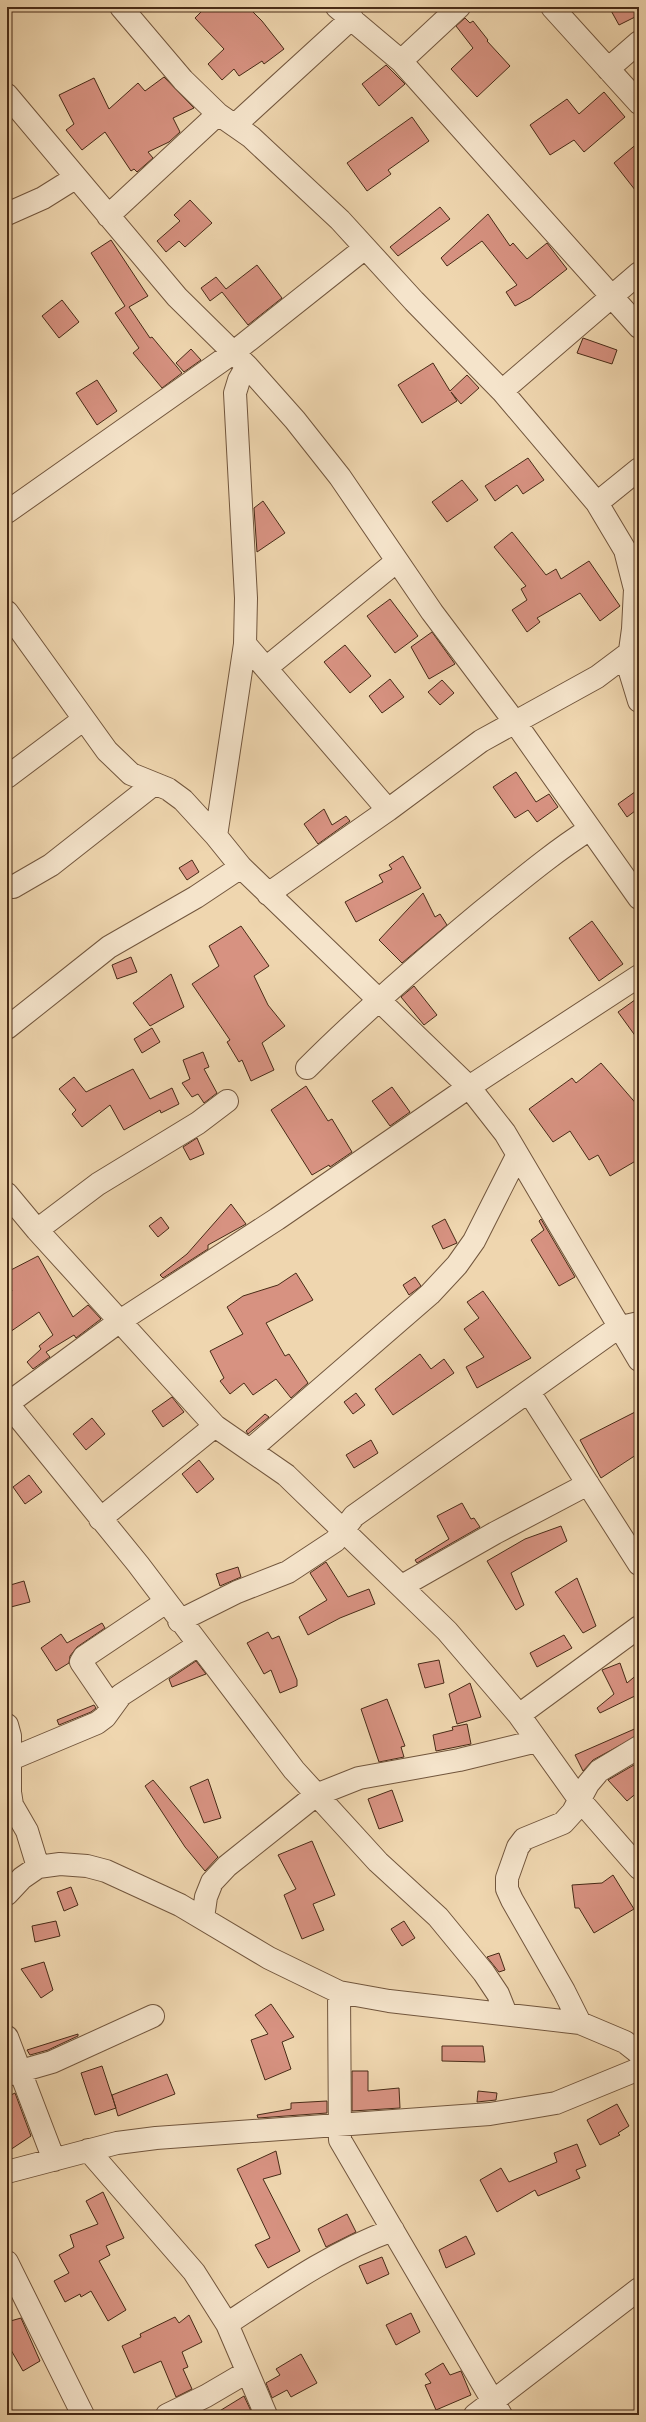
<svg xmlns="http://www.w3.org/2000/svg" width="646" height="2422" viewBox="0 0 646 2422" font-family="'IM FELL Great Primer',serif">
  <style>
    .building { fill: #d79281; stroke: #482b17 }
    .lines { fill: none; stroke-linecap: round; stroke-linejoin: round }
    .minor-casing { stroke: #72563d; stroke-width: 24 }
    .minor { stroke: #f5e4cb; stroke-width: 22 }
  </style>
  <rect width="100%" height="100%" fill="#efd6af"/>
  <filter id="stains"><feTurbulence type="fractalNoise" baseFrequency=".005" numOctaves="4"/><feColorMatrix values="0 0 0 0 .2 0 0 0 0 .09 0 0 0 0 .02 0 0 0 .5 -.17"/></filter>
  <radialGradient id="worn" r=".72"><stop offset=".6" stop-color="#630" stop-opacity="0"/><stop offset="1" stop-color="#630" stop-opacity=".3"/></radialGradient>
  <!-- building -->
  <path class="building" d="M206 7H248L262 21 284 49 264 64 262 61 239 76 234 69 222 80 208 64 224 49 195 18Z
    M609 7H639V15L619 25Z
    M465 18 470 23 473 21 488 40 487 41 510 66 477 97 451 69 473 48 456 26Z
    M386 65 405 84 379 106 362 84Z
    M164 77 194 108 173 118 180 132 169 142 148 152 153 158 137 172 134 169 131 171 105 132 82 150 66 130 74 124 59 95 94 78 109 109 138 83 145 91Z
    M604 92 625 117 584 152 574 140 550 155 530 125 567 99 579 114Z
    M412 117 429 141 388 170 391 174 367 191 347 163Z
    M639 142V195L614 163Z
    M190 200 212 223 185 247 179 241 166 252 157 241 180 221 174 215Z
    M440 207 450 219 398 256 390 247Z
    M488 214 510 246 513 243 527 259 547 243 567 269 530 298 515 306 506 292 517 285 482 241 447 266 441 258Z
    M111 240 148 296 129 307 150 338 152 337 182 373 162 388 133 353 139 348 115 313 125 306 91 253Z
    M257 265 282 298 248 325 222 292 210 301 201 288 216 277 226 289Z
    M62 300 79 322 59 338 42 316Z
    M583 338 617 350 612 364 577 353Z
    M191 349 201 360 184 372 176 363Z
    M433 363 450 391 467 375 479 388 461 404 451 392 457 401 422 423 398 385Z
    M97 380 117 411 97 425 76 393Z
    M528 458 544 480 523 494 517 485 495 501 485 486Z
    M462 480 478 500 447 522 432 502Z
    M263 501 285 533 257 552 254 508Z
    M512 532 546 575 556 569 561 579 589 561 620 606 600 621 580 593 537 618 540 622 527 632 512 610 527 600 521 589 526 586 494 547Z
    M390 599 418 636 395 653 367 616Z
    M432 632 455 664 429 679 411 647Z
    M345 645 371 676 350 693 324 662Z
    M390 679 404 697 382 713 369 696Z
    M442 680 454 693 440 705 428 692Z
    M516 772 536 802 549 794 558 807 537 822 528 810 515 818 493 787Z
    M639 789V808L627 817 618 804Z
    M324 809 332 825 346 816 350 821 318 844 304 824Z
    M403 856 421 888 356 922 345 902 383 882 379 875 392 869 389 865Z
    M192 860 199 872 187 880 179 868Z
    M423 893 435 917 440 914 447 925 402 963 379 940Z
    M592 921 623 964 599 981 569 938Z
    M241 926 269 966 254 976 268 1005 285 1026 262 1043 274 1070 251 1081 242 1060 239 1062 227 1042 230 1040 192 984 219 966 209 946Z
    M131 957 137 972 117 979 112 965Z
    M171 974 184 1007 150 1026 133 1003Z
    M414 986 437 1015 424 1025 401 997Z
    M639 997V1041L618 1012Z
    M152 1028 160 1042 142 1053 134 1039Z
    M203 1052 209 1067 204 1069 217 1093 204 1103 198 1094 192 1097 182 1083 190 1079 183 1060Z
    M601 1063 639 1107V1159L610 1176 598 1155 589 1160 570 1131 553 1142 529 1109 572 1078 576 1083Z
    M133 1069 150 1099 172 1088 179 1104 161 1113 160 1110 124 1130 110 1105 82 1127 72 1114 76 1110 59 1089 74 1077 86 1092Z
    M306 1086 328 1121 332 1119 352 1152 330 1167 329 1165 312 1175 271 1110Z
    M392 1087 410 1112 390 1126 372 1101Z
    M197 1138 204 1154 190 1160 183 1147Z
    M231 1204 246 1224 208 1245V1249L163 1278 160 1275 187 1254Z
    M161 1217 169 1228 158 1237 149 1226Z
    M445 1219 457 1243 443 1249 432 1226Z
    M541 1219 575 1277 559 1286 531 1240 544 1230 539 1221Z
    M38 1256 73 1317 88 1305 101 1319 76 1338 74 1335 46 1352 50 1357 33 1369 27 1362 41 1349 39 1346 53 1335 39 1312 7 1334V1295L12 1291 7 1281V1272Z
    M296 1273 313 1300 266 1323 285 1356 289 1354 308 1383 291 1398 276 1379 253 1395 244 1383 230 1394 220 1381 224 1378 210 1351 243 1334 227 1307 243 1296 278 1285Z
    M415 1277 421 1286 409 1295 403 1285Z
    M483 1291 531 1358 477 1388 466 1367 484 1357 464 1329 479 1318 467 1302Z
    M420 1354 431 1369 444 1359 454 1373 393 1415 375 1389Z
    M356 1393 365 1405 353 1414 344 1402Z
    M172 1397 184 1412 163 1427 152 1411Z
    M639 1410V1453L601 1478 580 1440Z
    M265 1414 269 1417 248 1434 246 1431Z
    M92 1418 105 1434 86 1450 73 1434Z
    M371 1440 378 1453 354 1468 346 1455Z
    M199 1460 214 1479 197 1493 182 1474Z
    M29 1475 42 1492 25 1504 13 1487Z
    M462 1503 471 1519 474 1518 480 1527 417 1563 415 1560 449 1539 437 1516Z
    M561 1526 567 1541 511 1573 524 1605 516 1610 487 1561 525 1539Z
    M326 1562 348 1597 369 1589 375 1604 340 1618 308 1635 299 1617 327 1600 310 1573Z
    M238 1567 241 1577 220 1586 216 1574Z
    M577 1578 596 1626 583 1633 555 1592Z
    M24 1581 30 1602 7 1608V1586Z
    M102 1623 105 1628 77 1647 70 1656 69 1663 56 1671 41 1648 61 1634 67 1643Z
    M268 1632 272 1639 279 1636 297 1680V1686L280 1693 271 1670 264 1674 247 1643Z
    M564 1635 572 1648 537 1667 530 1653Z
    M439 1660 444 1683 425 1688 418 1664Z
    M196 1661 206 1674 172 1687 169 1679Z
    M620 1663 627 1683 639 1673V1694L600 1713 597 1708 614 1694 602 1670Z
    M470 1683 481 1717 457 1724 449 1694Z
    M387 1699 405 1746 401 1747 404 1757 379 1762 361 1709Z
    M94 1705 96 1708 91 1712 59 1725 57 1720Z
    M467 1724 471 1744 436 1751 433 1735 453 1730 452 1727Z
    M639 1727V1735L593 1760 583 1771 575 1755Z
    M639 1762V1791L627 1801 608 1780Z
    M208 1779 221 1818 204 1823 190 1787Z
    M153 1780 218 1857 205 1871 185 1847 145 1786Z
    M392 1790 403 1821 379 1829 368 1799Z
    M312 1841 335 1895 313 1904 324 1930 302 1939 284 1895 296 1889 278 1855Z
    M613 1875 634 1909 594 1933 579 1908H575L572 1885 602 1883Z
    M71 1887 78 1905 64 1911 57 1892Z
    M56 1921 60 1936 35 1942 32 1926Z
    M404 1921 415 1938 402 1946 391 1929Z
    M499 1953 505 1970 499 1972 487 1957Z
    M44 1962 53 1990 41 1998 21 1969Z
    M271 2004 294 2037 282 2042 291 2069 265 2080 251 2040 268 2034 255 2015Z
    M78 2034V2036L48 2050 30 2055 27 2050Z
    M442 2046H483L485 2062 442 2061Z
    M102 2066 116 2108 95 2115 81 2073Z
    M352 2071H368V2091L399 2088 400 2108 352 2111Z
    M167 2074 175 2094 118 2116 112 2095Z
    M478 2091 497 2093 496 2100 477 2102Z
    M15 2093 31 2136 7 2152V2097Z
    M327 2101V2113L258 2118 257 2115 291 2109V2103Z
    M617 2104 629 2126 618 2133 620 2135 600 2145 587 2120Z
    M577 2144 586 2166 576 2170 580 2178 538 2196 535 2190 497 2212 480 2180 501 2168 509 2182 557 2162 554 2153Z
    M276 2151 281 2174 263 2179 300 2251 268 2268 255 2245 270 2238 237 2169Z
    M103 2192 124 2238 106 2246 110 2255 99 2261 126 2310 108 2321 91 2291 81 2297 80 2294 65 2302 54 2281 69 2273 59 2255 74 2247 70 2235 98 2224 86 2201Z
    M347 2214 356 2232 326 2247 318 2229Z
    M466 2236 475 2254 446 2268 439 2250Z
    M382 2257 389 2274 367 2284 359 2266Z
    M411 2313 420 2332 396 2345 386 2325Z
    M189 2315 202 2342 182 2352 188 2367 183 2369 192 2389 176 2397 161 2361 134 2373 122 2346 141 2337 140 2334 175 2317 179 2323Z
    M21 2318 40 2361 23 2371 7 2343V2322Z
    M301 2354 317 2383 291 2397 287 2390 272 2398 266 2383 280 2375 276 2369Z
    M443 2363 450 2375 461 2371 471 2395 436 2410 425 2385 431 2383 425 2374Z
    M244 2396 251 2411 243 2415H213Z"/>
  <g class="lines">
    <!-- minor casing -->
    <g class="minor-casing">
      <path id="minor" d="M121 7 183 80 218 114 251 137 340 220 414 301 502 391 597 503 625 550 635 589 633 629 628 665 639 701
        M337 7 401 61 639 327
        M552 7 639 103
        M401 61 459 7
        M608 69 639 42
        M7 95 177 297 247 366 295 420 340 477 432 612 514 721 639 898
        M235 125 352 18
        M7 214 43 198 75 178
        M108 216 218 114
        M502 391 639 273
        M597 503 639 469
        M7 512 234 352 365 248
        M7 612 107 751 131 774 168 789 183 800 216 836 241 867 469 1087 505 1133 639 1360
        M245 644 388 810
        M266 668 397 561
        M7 777 84 719
        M216 836 245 644 246 598 235 393 239 380 247 366
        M7 886 13 887 51 865 154 784
        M268 894 388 810 481 741 597 677 637 647
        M7 1028 109 947 196 897 241 867
        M307 1068C362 1013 421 962 481 912 517 883 552 853 590 829
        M7 1194 37 1230 215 1426 286 1475 447 1631 519 1715 579 1799 639 1868
        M37 1230 98 1184 198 1123 227 1101
        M529 1392 639 1564
        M7 1403 138 1564 294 1770 378 1862 438 1917 484 1973 498 1994 506 2014
        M7 1404 120 1321 277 1219 469 1087 639 976
        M250 1450 430 1294 457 1265 474 1241 517 1156
        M100 1519 215 1426
        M402 1586 495 1533 588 1484
        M179 1621 237 1592 288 1572 335 1541 354 1516 609 1334 621 1327 639 1323
        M111 1706 81 1662 84 1657 166 1602
        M519 1715 639 1627
        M7 1725 10 1736V1792L12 1805 27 1831 38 1867
        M11 1759 97 1723 105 1717 121 1695 198 1645
        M7 1894 22 1878 38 1867 60 1864 87 1866 106 1871 180 1905 269 1958 339 1992 389 2001 580 2023 625 2042 639 2053
        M203 1918 206 1897 212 1882 227 1866 316 1795 359 1778 459 1760 537 1741
        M339 1992 340 2140 501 2415
        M580 2023 564 1991 512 1900 507 1889V1878L518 1847 524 1839 563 1823 573 1812 588 1784 599 1771 639 1747
        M7 2037 54 2160
        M7 2075 52 2062 153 2016
        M88 2150 194 2272 227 2324 266 2415
        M7 2172 117 2143 156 2138 490 2114 556 2103 639 2069
        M7 2262 83 2415
        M227 2324C280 2289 334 2251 393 2230
        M167 2415 206 2396 247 2372
        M475 2415 639 2289"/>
    </g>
    <!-- minor -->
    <use href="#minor" class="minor"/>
  </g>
  <!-- margin -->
  <rect width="646" height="2422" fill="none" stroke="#efd6af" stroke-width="24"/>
  <rect x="8" y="8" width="630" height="2406" fill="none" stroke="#482b17" stroke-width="2"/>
  <rect x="12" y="12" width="622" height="2398" fill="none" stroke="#482b17"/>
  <rect width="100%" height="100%" filter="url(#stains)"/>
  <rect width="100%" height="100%" fill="url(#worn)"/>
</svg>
